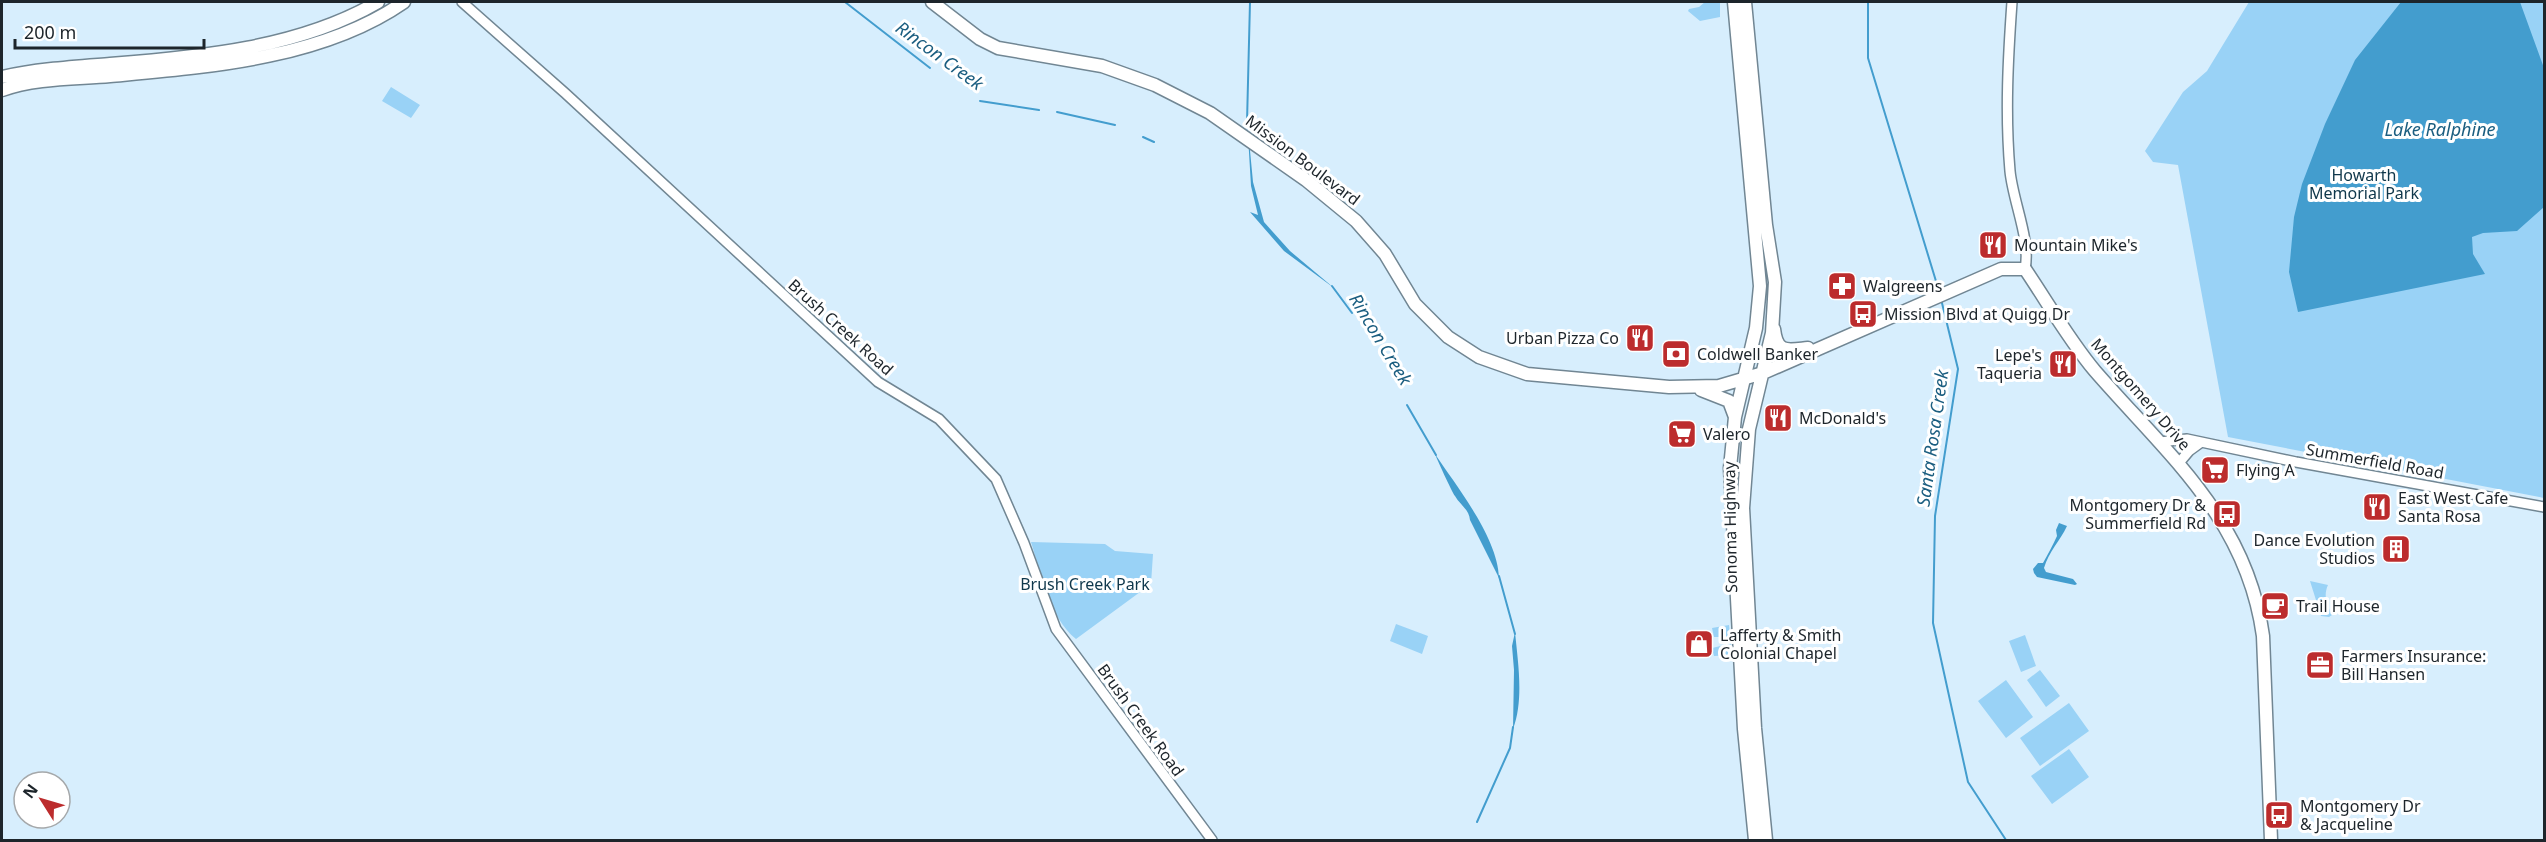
<svg xmlns="http://www.w3.org/2000/svg" width="2546" height="842" viewBox="0 0 2546 842" font-family="'Noto Sans',sans-serif">
  <style>
    .green { fill: #99d2f6 }
    .water { fill: #439dce }
    .lines { fill: none; stroke-linecap: round; stroke-linejoin: round }
    .stream { stroke: #439dce; stroke-width: 2 }
    .minor-casing { stroke: #718693; stroke-width: 12 }
    .major-casing { stroke: #718693; stroke-width: 15 }
    .minor { stroke: #fff; stroke-width: 9 }
    .major { stroke: #fff; stroke-width: 12 }
    .labels { text-anchor: middle; dominant-baseline: central; stroke-width: 6; stroke-linejoin: round; paint-order: stroke }
    .street-label { font-size: 16px; fill: #1d252b; stroke: #fff }
    .park-label { font-size: 16px; fill: #0f374b; stroke: #fff }
    .poi-label { font-size: 16px; fill: #1d252b; stroke: #fff; text-anchor: start }
    .water-label { font-size: 18px; font-style: italic; fill: #1b5e80; stroke: #fff }
  </style>
  <rect width="100%" height="100%" fill="#d7eefd"/>
  <!-- green -->
  <path class="green" d="M1705 2H1720V17L1700 21 1688 11 1689 9 1699 7Z
    M2249 2H2544V498L2228 437 2178 165 2153 162 2145 151 2183 92 2207 71Z
    M391 87 420 105 411 118 382 101Z
    M1031 542 1105 544 1115 551 1153 554 1151 584 1076 639C1049 617 1041 574 1031 542Z
    M2310 581 2328 585C2323 596 2327 604 2332 615L2329 617 2321 616Z
    M1396 624 1428 636 1422 654 1390 641Z
    M1729 625 1732 655 1714 656 1712 648 1725 645V637H1714L1712 628Z
    M2025 635 2036 666 2021 672 2009 641Z
    M2040 670 2060 696 2046 707 2027 680Z
    M2006 680 2033 717 2006 738 1978 701Z
    M2069 703 2089 731 2040 766 2020 738Z
    M2069 749 2089 777 2052 804 2031 776Z"/>
  <!-- water -->
  <path class="water" d="M2401 2H2520L2544 68V207L2517 231 2483 233 2472 237 2473 254 2485 274 2298 312 2289 272 2294 217 2302 184 2325 124 2355 60Z
    M1247 119 1253 182 1264 222 1290 251 1334 288 1284 251 1250 212 1258 215 1251 186Z
    M1435 454C1457 487 1498 538 1499 578L1470 520C1469 509 1460 505 1455 496 1452 492 1436 457 1435 454Z
    M2059 523 2067 526C2060 541 2049 551 2044 568L2046 572 2073 579 2077 584 2075 585 2037 577 2034 573 2033 569 2038 563H2043C2048 554 2053 545 2057 536L2056 530Z
    M1515 632C1518 663 1524 700 1513 729L1514 670 1512 646Z"/>
  <g class="lines">
    <!-- stream -->
    <path class="stream" d="M845 2 930 68
      M1868 2V58L1939 291
      M980 101 1039 110
      M1057 112 1115 125
      M1247 122 1250 2
      M1143 137 1154 142
      M1332 286 1352 313
      M1941 299 1958 369 1935 516 1933 623 1968 782 2006 840
      M1407 405 1436 455
      M1499 576 1515 634
      M1477 822 1510 748 1513 727"/>
    <!-- minor casing -->
    <g class="minor-casing">
      <path id="minor" d="M462 2 565 93 878 382 939 419 996 479 1024 543 1056 629 1212 840
        M2012 2C2008 58 2005 114 2010 171 2013 202 2031 240 2025 269
        M2160 442 2187 439 2296 462 2544 507
        M2178 464 2189 451 2200 443"/>
    </g>
    <!-- major casing -->
    <g class="major-casing">
      <path id="major" d="M932 2 980 39 998 48 1102 66 1155 85 1210 113 1306 180 1356 221 1385 254 1415 304 1448 337 1479 357 1527 374 1669 387 1719 386 1763 373 2001 269H2025C2048 303 2069 340 2095 371 2168 455 2247 519 2263 636L2271 840
        M1734 2 1760 286 1756 328 1735 417 1730 468 1744 729 1755 840
        M1745 2 1766 225 1775 282 1772 333 1749 429 1743 508 1755 728 1766 840
        M2 77C38 69 72 67 110 64 200 57 299 48 378 2
        M2 90C35 78 75 79 110 76 207 67 322 59 404 2
        M1774 329C1777 354 1787 350 1808 348
        M1701 390 1729 401 1735 417"/>
    </g>
    <!-- minor -->
    <use href="#minor" class="minor"/>
    <!-- major -->
    <use href="#major" class="major"/>
  </g>
  <!-- icons -->
  <defs>
    <g id="restaurant-square" transform="scale(1.5)"><rect x="-9" y="-9" width="18" height="18" rx="4" fill="#bc2c2d" stroke="#fff"/><path d="M-5-6h1v4h1v-4h1v4h1v-4h1v5L-1.5 .5V6h-2V.5L-5-1ZM5-6V6H3V1.5H1.5Q1.5-4 5-6Z" fill="#fff"/></g>
    <g id="pharmacy-square" transform="scale(1.5)"><rect x="-9" y="-9" width="18" height="18" rx="4" fill="#bc2c2d" stroke="#fff"/><path d="M-2-6h4v4h4v4h-4v4h-4v-4h-4v-4h4Z" fill="#fff"/></g>
    <g id="bus-square" transform="scale(1.5)"><rect x="-9" y="-9" width="18" height="18" rx="4" fill="#bc2c2d" stroke="#fff"/><path d="M-5-6H5V4H4V6H2V4H-2V6H-4V4H-5ZM-3.5-4V0h7V-4ZM-3.5 1.2v1.5H-2V1.2ZM2 1.2v1.5H3.5V1.2Z" fill="#fff"/></g>
    <g id="bank-square" transform="scale(1.5)"><rect x="-9" y="-9" width="18" height="18" rx="4" fill="#bc2c2d" stroke="#fff"/><path d="M-6-4H6V4H-6ZM0-2.3a2.3 2.3 0 1 0 0 4.6a2.3 2.3 0 1 0 0-4.6Z" fill="#fff"/></g>
    <g id="supermarket-square" transform="scale(1.5)"><rect x="-9" y="-9" width="18" height="18" rx="4" fill="#bc2c2d" stroke="#fff"/><path d="M-6-5.5h2.5l.6 2H6L4.5 2H-2.5L-4.4-4H-6ZM-1.5 3.2a1.3 1.3 0 1 0 .1 0ZM3 3.2a1.3 1.3 0 1 0 .1 0Z" fill="#fff"/></g>
    <g id="building-square" transform="scale(1.5)"><rect x="-9" y="-9" width="18" height="18" rx="4" fill="#bc2c2d" stroke="#fff"/><path d="M-4-6H4V6H1V3H-1V6H-4ZM-2.5-4.3h1.7v1.8h-1.7ZM.8-4.3h1.7v1.8H.8ZM-2.5-1h1.7V.8h-1.7ZM.8-1h1.7V.8H.8Z" fill="#fff"/></g>
    <g id="cafe-square" transform="scale(1.5)"><rect x="-9" y="-9" width="18" height="18" rx="4" fill="#bc2c2d" stroke="#fff"/><path d="M-5.5-4.5H6V0H3Q3 3.5 0 3.5H-2.5Q-5.5 3.5-5.5 0ZM3-3.2v2h1.7v-2ZM-6 4.5H4V6H-6Z" fill="#fff"/></g>
    <g id="shop-square" transform="scale(1.5)"><rect x="-9" y="-9" width="18" height="18" rx="4" fill="#bc2c2d" stroke="#fff"/><path d="M-5-2.5h2.3a2.7 3.5 0 0 1 5.4 0H5L5.5 6h-11ZM-1.5-2.5h3a1.5 2.3 0 0 0-3 0Z" fill="#fff"/></g>
    <g id="office-square" transform="scale(1.5)"><rect x="-9" y="-9" width="18" height="18" rx="4" fill="#bc2c2d" stroke="#fff"/><path d="M-6-3h4V-5.5h4V-3h4V5H-6ZM-1-4.5V-3h2v-1.5ZM-6 0V1H6V0Z" fill="#fff"/></g>
  </defs>
  <g fill-rule="evenodd">
    <use href="#restaurant-square" x="1993" y="245"/>
    <use href="#pharmacy-square" x="1842" y="286"/>
    <use href="#bus-square" x="1863" y="314"/>
    <use href="#restaurant-square" x="1640" y="338"/>
    <use href="#bank-square" x="1676" y="354"/>
    <use href="#restaurant-square" x="2063" y="364"/>
    <use href="#restaurant-square" x="1778" y="418"/>
    <use href="#supermarket-square" x="1682" y="434"/>
    <use href="#supermarket-square" x="2215" y="470"/>
    <use href="#restaurant-square" x="2377" y="507"/>
    <use href="#bus-square" x="2227" y="514"/>
    <use href="#building-square" x="2396" y="549"/>
    <use href="#cafe-square" x="2275" y="606"/>
    <use href="#shop-square" x="1699" y="644"/>
    <use href="#office-square" x="2320" y="665"/>
    <use href="#bus-square" x="2279" y="815"/>
  </g>
  <g class="labels">
    <!-- street labels -->
    <g class="street-label">
      <text transform="translate(1303 160) rotate(37)">Mission Boulevard</text>
      <text transform="translate(841 327) rotate(42)">Brush Creek Road</text>
      <text transform="translate(2141 394) rotate(49)">Montgomery Drive</text>
      <text transform="translate(2375 461) rotate(10)">Summerfield Road</text>
      <text transform="translate(1730 527) rotate(-91)">Sonoma Highway</text>
      <text transform="translate(1141 720) rotate(54)">Brush Creek Road</text>
    </g>
    <!-- park labels -->
    <g class="park-label">
      <text x="2364" y="175">Howarth<tspan x="2364" dy="18">Memorial Park</tspan></text>
      <text x="1085" y="584">Brush Creek Park</text>
    </g>
    <!-- poi labels -->
    <g class="poi-label">
      <text x="2014" y="245">Mountain Mike's</text>
      <text x="1863" y="286">Walgreens</text>
      <text x="1884" y="314">Mission Blvd at Quigg Dr</text>
      <text x="1619" y="338" text-anchor="end">Urban Pizza Co</text>
      <text x="1697" y="354">Coldwell Banker</text>
      <text x="2042" y="355" text-anchor="end">Lepe's<tspan x="2042" dy="18">Taqueria</tspan></text>
      <text x="1799" y="418">McDonald's</text>
      <text x="1703" y="434">Valero</text>
      <text x="2236" y="470">Flying A</text>
      <text x="2398" y="498">East West Cafe<tspan x="2398" dy="18">Santa Rosa</tspan></text>
      <text x="2206" y="505" text-anchor="end">Montgomery Dr &amp;<tspan x="2206" dy="18">Summerfield Rd</tspan></text>
      <text x="2375" y="540" text-anchor="end">Dance Evolution<tspan x="2375" dy="18">Studios</tspan></text>
      <text x="2296" y="606">Trail House</text>
      <text x="1720" y="635">Lafferty &amp; Smith<tspan x="1720" dy="18">Colonial Chapel</tspan></text>
      <text x="2341" y="656">Farmers Insurance:<tspan x="2341" dy="18">Bill Hansen</tspan></text>
      <text x="2300" y="806">Montgomery Dr<tspan x="2300" dy="18">&amp; Jacqueline</tspan></text>
    </g>
    <!-- water labels -->
    <g class="water-label">
      <text transform="translate(940 55) rotate(36)">Rincon Creek</text>
      <text x="2440" y="129">Lake Ralphine</text>
      <text transform="translate(1381 339) rotate(59)">Rincon Creek</text>
      <text transform="translate(1932 438) rotate(-82)">Santa Rosa Creek</text>
    </g>
  </g>
  <!-- border -->
  <rect width="2546" height="842" fill="none" stroke="#1d252b" stroke-width="6"/>
  <!-- north arrow -->
  <g transform="translate(42 800) rotate(307)"><circle r="28" fill="#ffffff" stroke="#a5a8aa" stroke-width="1.5"/>
  <path d="M0-4.5L10 22L0 15L-10 22Z" fill="#bc2c2d"/>
  <text y="-9" font-size="16" font-weight="bold" text-anchor="middle" fill="#1d252b">N</text>
  </g>
  <!-- scale -->
  <path d="M15 39v9h189v-9" fill="none" stroke="#1d252b" stroke-width="3"/>
  <text x="24" y="39" font-size="18" fill="#1d252b" stroke="#ffffff" stroke-width="4.5" paint-order="stroke">200 m</text>
</svg>
